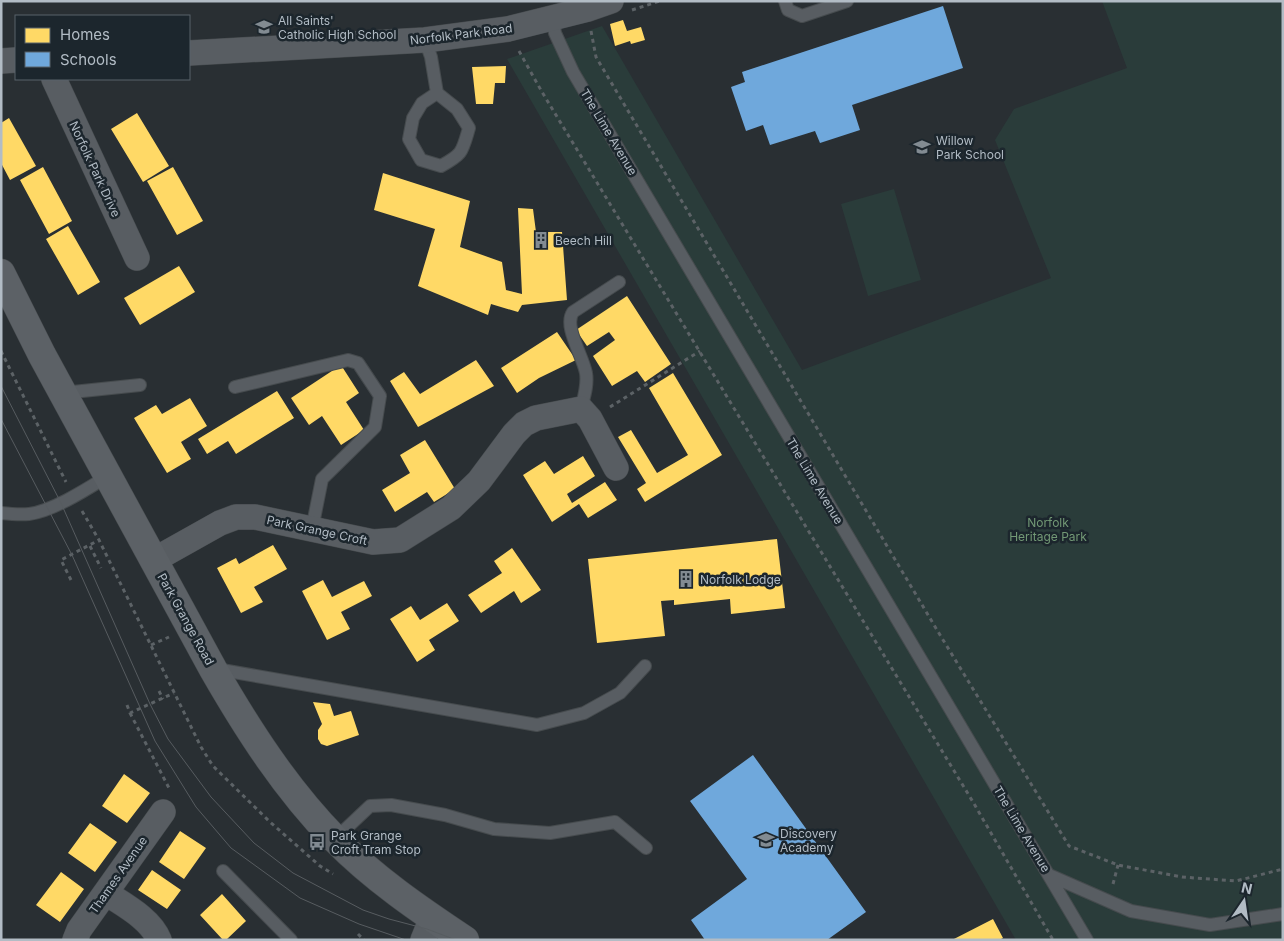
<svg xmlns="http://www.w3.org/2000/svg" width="1284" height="941" viewBox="0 0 1284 941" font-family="Inter,sans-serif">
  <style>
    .green { fill: #2a3c3a }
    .homes { fill: #ffd966 }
    .schools { fill: #6fa8dc }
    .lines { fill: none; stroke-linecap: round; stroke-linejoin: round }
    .lane-casing { stroke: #464b4e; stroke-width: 14 }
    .street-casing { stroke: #464b4e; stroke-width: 26 }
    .secondary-casing { stroke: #464b4e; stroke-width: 29 }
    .path { stroke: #5c6266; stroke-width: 3; stroke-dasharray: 4 4; stroke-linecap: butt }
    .lane { stroke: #585d62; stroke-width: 12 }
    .street { stroke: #585d62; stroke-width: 25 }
    .secondary { stroke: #5c6166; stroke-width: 28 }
    .tram { stroke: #575c60; stroke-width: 1 }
    .labels { text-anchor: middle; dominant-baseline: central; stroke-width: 5; stroke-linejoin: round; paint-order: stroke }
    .poi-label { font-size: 12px; fill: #b2bcc5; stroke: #1c262d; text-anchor: start }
    .street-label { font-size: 12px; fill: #b2bcc5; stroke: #1c262d }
    .park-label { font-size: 12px; fill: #729875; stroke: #1c262d }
  </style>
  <rect width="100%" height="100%" fill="#292f33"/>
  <!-- green -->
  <path class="green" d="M1102 1H1283V940H1016L507 59 602 26 802 370 1051 278 995 140 1014 109 1127 68Z
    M894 189 921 280 868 296 841 204Z"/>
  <!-- homes -->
  <path class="homes" d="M623 20 627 31 641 27 645 40 631 44 630 41 615 46 610 24Z
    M506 66 505 83H495L493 104H476L472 67Z
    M137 113 169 166 143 182 111 129Z
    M9 118 36 166 10 180 1 163V123Z
    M43 167 72 221 49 234 20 180Z
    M173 167 203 221 177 235 147 181Z
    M383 173 470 201 460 247 502 262 506 290 522 294 518 208 533 209 536 232H562L567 300 522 305 518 312 491 304 488 315 418 286 435 229 374 210Z
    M68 226 100 282 78 295 46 239Z
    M179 266 195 292 140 325 124 298Z
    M627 296 671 364 645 382 637 371 612 386 593 356 615 340 609 332 587 346 576 330Z
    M557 332 576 360 539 378 517 393 501 368Z
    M476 360 494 386 418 427 390 381 404 372 420 394Z
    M341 365 359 393 346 402 364 430 341 445 322 416 309 425 291 398Z
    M673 373 722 455 645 502 637 489 646 483 618 437 631 430 657 473 688 455 649 388Z
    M277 391 294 418 236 454 228 441 207 454 198 439Z
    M190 398 207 426 181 442 191 459 167 473 134 418 156 405 162 414Z
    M425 440 455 489 434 502 427 492 395 512 382 490 410 473 400 455Z
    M583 456 595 476 567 494 572 503 605 482 617 500 588 518 579 504 552 522 523 475 545 461 554 474Z
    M777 539 785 608 731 614 730 599 674 605V600L661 601 665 636 597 643 588 559Z
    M273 545 287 569 254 587 263 602 241 613 217 568 236 558 239 564Z
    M512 548 541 590 521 603 514 591 481 613 468 595 502 573 494 561Z
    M323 580 332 597 364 581 372 596 341 612 350 629 327 640 302 591Z
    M447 603 459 621 429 640 435 650 417 662 390 619 411 606 420 620Z
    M313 702 330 704 334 716 351 711 359 735 327 746 321 744 318 739V730L322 724Z
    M124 774 150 793 127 823 102 806Z
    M90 823 117 842 95 872 68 853Z
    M180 831 206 848 184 879 159 862Z
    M152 870 181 890 167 909 138 890Z
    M61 872 84 889 60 922 36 905Z
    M222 894 246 921 226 940H223L200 915Z
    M993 919 1003 938 999 940H952Z"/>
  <!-- schools -->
  <path class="schools" d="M943 6 963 68 852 105 860 130 820 143 815 131 770 145 763 125 746 131 731 87 745 82 742 72Z
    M753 755 866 912 827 940H705L691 920 747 879 690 801Z"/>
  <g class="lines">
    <!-- lane casing -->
    <g class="lane-casing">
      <path id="lane" d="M785 1 788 10 802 16 847 1
        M553 18 555 33 573 72 1087 940
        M425 40 431 57 437 93 457 109 469 128C462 152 463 154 441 166L421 160 409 139 413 118 422 103 437 93
        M235 387 348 360 358 363 380 396 375 427 322 479 312 529
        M63 393 140 385
        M581 409C584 397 588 385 586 373 583 356 563 326 573 312L619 282
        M1 513C10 514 20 515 29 514 53 511 87 489 108 476
        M216 669 537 725 584 713 620 693 645 666
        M335 839 370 806 391 805 445 815 494 829 550 833 615 822 646 848
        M223 871 291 940
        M1049 875 1131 911 1210 925 1283 914"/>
    </g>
    <!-- street casing -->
    <g class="street-casing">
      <path id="street" d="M189 53 425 40 508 29 588 9 611 1
        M1 61 16 60
        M54 79 137 258
        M154 560 220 523 236 517H255L373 542 400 540 451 508 479 481 514 434 524 424 536 418 581 409 590 419 616 468
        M106 893C124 905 151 919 159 940
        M75 940 79 930 163 812
        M423 940 432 918"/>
    </g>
    <!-- secondary casing -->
    <g class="secondary-casing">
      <path id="secondary" d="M1 273 42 355 213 669C248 730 286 789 335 839 373 878 420 910 465 940"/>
    </g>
    <!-- path -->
    <path class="path" d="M632 10 660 1
      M591 31 596 57 937 630 1069 846 1118 865 1182 877 1236 881 1283 869
      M519 51 542 92 973 802 1053 940
      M1 351 66 482
      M610 407 700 351
      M82 511 99 540 201 747 213 766 270 822 320 866 333 874
      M90 546 101 568
      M71 580 61 560 99 540
      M151 645 169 637
      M159 691 163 699
      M127 705 130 713 174 693
      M130 713 170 790
      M1113 884 1118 865
      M358 934 364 940"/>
    <!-- lane -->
    <use href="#lane" class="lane"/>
    <!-- street -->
    <use href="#street" class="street"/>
    <!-- secondary -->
    <use href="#secondary" class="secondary"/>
    <!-- tram -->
    <path class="tram" d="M1 386 61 503 150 704 168 739 211 797 254 843 293 873 363 910 389 919 427 929 456 940
      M1 419 72 555 155 741 196 807 231 848 300 898 359 924 406 940"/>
  </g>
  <!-- icons -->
  <defs>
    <g id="school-bare" transform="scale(1.35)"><path d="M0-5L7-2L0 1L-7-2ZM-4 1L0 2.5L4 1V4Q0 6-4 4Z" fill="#828b92" stroke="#1c262d" stroke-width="2.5" paint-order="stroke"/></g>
    <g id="building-bare" transform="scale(1.35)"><path d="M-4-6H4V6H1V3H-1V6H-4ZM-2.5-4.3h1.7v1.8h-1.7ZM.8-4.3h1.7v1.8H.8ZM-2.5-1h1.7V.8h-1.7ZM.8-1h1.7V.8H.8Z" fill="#828b92" stroke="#1c262d" stroke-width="2.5" paint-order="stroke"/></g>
    <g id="bus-bare" transform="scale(1.35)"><path d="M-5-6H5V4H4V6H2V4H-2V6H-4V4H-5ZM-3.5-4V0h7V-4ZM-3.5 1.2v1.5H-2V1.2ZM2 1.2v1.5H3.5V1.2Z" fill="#828b92" stroke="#1c262d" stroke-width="2.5" paint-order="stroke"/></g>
  </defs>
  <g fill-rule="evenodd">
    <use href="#school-bare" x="264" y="27"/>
    <use href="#school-bare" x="922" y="147"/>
    <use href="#building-bare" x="541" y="240"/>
    <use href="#building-bare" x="686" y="579"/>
    <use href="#school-bare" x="766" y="840"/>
    <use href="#bus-bare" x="317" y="842"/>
  </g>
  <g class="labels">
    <!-- poi labels -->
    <g class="poi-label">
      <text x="278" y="20">All Saints'<tspan x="278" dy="14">Catholic High School</tspan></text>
      <text x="936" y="140">Willow<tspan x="936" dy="14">Park School</tspan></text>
      <text x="555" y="240">Beech Hill</text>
      <text x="700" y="579">Norfolk Lodge</text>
      <text x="780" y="833">Discovery<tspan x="780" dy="14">Academy</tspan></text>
      <text x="331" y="835">Park Grange<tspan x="331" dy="14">Croft Tram Stop</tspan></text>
    </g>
    <!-- street labels -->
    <g class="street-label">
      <text transform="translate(461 34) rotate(-7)">Norfolk Park Road</text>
      <text transform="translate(609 132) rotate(59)">The Lime Avenue</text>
      <text transform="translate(95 169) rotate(65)">Norfolk Park Drive</text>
      <text transform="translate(815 481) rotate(59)">The Lime Avenue</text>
      <text transform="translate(317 530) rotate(12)">Park Grange Croft</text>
      <text transform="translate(186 619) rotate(61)">Park Grange Road</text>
      <text transform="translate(1022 829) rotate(59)">The Lime Avenue</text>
      <text transform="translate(118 875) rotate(-55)">Thames Avenue</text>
    </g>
    <!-- park labels -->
    <g class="park-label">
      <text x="1048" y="522">Norfolk<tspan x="1048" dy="14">Heritage Park</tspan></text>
    </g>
  </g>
  <!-- border -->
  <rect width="1284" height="941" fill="none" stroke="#b2bcc5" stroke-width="5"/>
  <!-- legend -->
  <rect x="15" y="15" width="175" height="65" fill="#1c262d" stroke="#58626a"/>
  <rect x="25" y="28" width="25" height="15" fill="#ffd966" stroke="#58626a"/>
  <text x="60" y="40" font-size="15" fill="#b2bcc5">Homes</text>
  <rect x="25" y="52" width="25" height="15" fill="#6fa8dc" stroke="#58626a"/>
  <text x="60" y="65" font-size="15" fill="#b2bcc5">Schools</text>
  <!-- north arrow -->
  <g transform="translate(1244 901) rotate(13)" stroke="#1c262d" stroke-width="4" paint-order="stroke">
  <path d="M0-4L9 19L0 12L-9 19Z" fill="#b2bcc5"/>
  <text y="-8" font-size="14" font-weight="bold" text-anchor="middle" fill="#b2bcc5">N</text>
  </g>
</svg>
